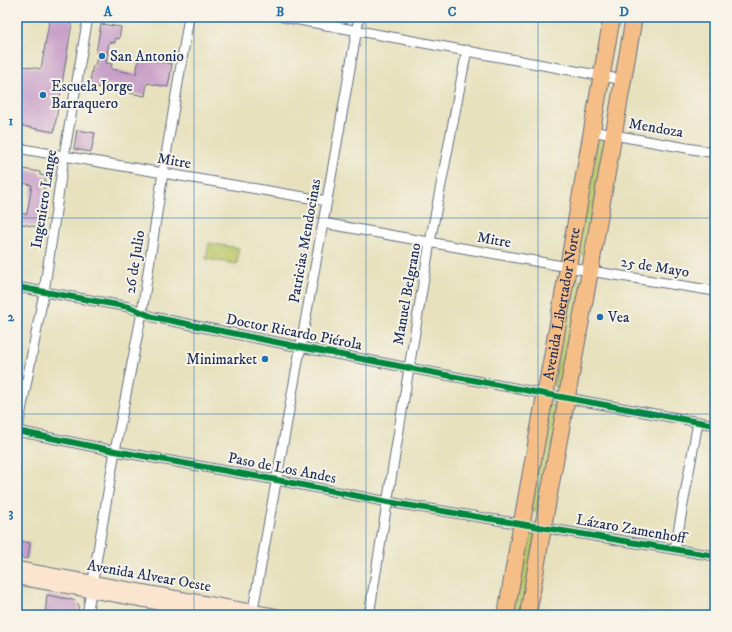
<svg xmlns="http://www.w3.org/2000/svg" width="732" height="632" viewBox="0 0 732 632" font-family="'IM FELL DW Pica',serif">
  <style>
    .green { fill: #b9c668; stroke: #6a7a63 }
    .building { fill: #c89ec7 }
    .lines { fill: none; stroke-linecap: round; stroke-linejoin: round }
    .street-casing { stroke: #626d80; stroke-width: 11 }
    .secondary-casing { stroke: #626d80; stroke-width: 14 }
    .highway-casing { stroke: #626d80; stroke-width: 18 }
    .street { stroke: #fff; stroke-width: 9 }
    .secondary { stroke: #fbe5cf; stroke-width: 12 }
    .highway { stroke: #f6be87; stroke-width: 16 }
    .cycleway-casing { stroke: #f7f3e8; stroke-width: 8 }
    .cycleway { stroke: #00873e; stroke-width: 6 }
    .grid { fill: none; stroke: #1f6fb2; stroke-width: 1; stroke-opacity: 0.55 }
    .poi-dot { fill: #1f6fb2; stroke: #f7f3e8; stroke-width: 1.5 }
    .labels { text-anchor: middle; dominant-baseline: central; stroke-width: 4; stroke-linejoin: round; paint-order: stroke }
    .poi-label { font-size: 15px; fill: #1b2f5e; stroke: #f7f3e8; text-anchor: start }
    .street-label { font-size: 15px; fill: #1b2f5e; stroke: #f7f3e8 }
    .neatline { fill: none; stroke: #1f6fb2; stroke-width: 1.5 }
    .grid-label { font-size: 13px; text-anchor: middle; font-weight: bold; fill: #1f6fb2 }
  </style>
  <rect width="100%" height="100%" fill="#f7f3e8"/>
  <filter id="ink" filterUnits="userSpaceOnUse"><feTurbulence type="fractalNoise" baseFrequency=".025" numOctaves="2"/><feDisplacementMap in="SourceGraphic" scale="8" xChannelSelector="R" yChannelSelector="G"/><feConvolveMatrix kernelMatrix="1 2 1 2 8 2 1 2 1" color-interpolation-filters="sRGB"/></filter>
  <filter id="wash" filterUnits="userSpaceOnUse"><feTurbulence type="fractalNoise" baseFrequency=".012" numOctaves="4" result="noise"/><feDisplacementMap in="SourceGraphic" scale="16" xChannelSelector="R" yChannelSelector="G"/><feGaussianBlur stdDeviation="0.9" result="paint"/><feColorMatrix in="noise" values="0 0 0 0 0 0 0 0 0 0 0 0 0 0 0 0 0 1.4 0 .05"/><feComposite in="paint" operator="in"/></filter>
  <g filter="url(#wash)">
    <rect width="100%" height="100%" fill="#e7e1be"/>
    <!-- green -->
    <path class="green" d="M596 137 608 139 587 255 575 253Z
      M209 243 239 248 237 264 206 259Z
      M572 279 583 281 565 388 553 386Z
      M548 404 559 406 541 512 530 511Z
      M526 528 537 529 522 615H511Z"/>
    <g id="blocks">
      <!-- building -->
      <path class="building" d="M50 17H73L54 132 17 125V93L22 66 41 69Z
        M101 24 121 27 119 39 115 38V43L109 42 106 63 112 64 111 69 136 74 139 58 172 64 168 87 147 83 145 96 130 93 131 89 102 84V88L89 86 93 65 95 66 98 53H96Z
        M77 130 95 133 91 152 74 149Z
        M17 168 40 172V175L46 176 37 227 17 223V213L27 214 32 185 17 182Z
        M17 540 30 543 28 559 17 557Z
        M47 595 74 600 79 605 77 615H45Z"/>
    </g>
  </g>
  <g filter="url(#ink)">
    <use href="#blocks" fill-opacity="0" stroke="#626d80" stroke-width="1"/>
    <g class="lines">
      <!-- street casing -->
      <g class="street-casing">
        <path id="street" d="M283 17 624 80
          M591 131 715 153
          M17 148 327 201
          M323 223 590 271 715 291
          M17 287 129 307 153 317 300 347 545 394 715 425
          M17 431 115 451 277 480 388 502 715 556
          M17 432 44 292 64 156 88 17
          M675 549 698 422
          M87 615 115 451 142 312 163 173 189 17
          M252 615 323 223 359 17
          M369 615 409 368 430 242 467 50"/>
      </g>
      <!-- secondary casing -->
      <g class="secondary-casing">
        <path id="secondary" d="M17 568 93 582 276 615
          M17 578 223 615"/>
      </g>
      <!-- highway casing -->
      <g class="highway-casing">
        <g id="highway">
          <path id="s1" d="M506 615C525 499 548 383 568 267 583 183 597 100 612 17"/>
          <path d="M528 615 543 527 590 271 634 17"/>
        </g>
      </g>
      <!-- street -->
      <use href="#street" class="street"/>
      <!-- secondary -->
      <use href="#secondary" class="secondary"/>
      <!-- highway -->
      <use href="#highway" class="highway"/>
      <!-- cycleway casing -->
      <g class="cycleway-casing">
        <path id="cycleway" d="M17 287 129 307 153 317 300 347 545 394 715 425
          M17 431 115 451 277 480 388 502 715 556"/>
      </g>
      <!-- cycleway -->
      <use href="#cycleway" class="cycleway"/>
    </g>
  </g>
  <!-- grid -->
  <path class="grid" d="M194 17V615M366 17V615M538 17V615M17 218H715M17 414H715"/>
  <!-- markers -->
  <g class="poi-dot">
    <circle cx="102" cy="56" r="4"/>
    <circle cx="43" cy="95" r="4"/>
    <circle cx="600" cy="317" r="4"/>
    <circle cx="265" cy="359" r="4"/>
  </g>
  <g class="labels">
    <!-- poi labels -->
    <g class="poi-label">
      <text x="110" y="56">San Antonio</text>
      <text x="51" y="86">Escuela Jorge<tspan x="51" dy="17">Barraquero</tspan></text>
      <text x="608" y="317">Vea</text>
      <text x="257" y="359" text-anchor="end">Minimarket</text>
    </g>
    <!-- street labels -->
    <g class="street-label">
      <text transform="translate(656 128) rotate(10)">Mendoza</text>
      <text transform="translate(174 161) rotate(10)">Mitre</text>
      <text transform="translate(44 199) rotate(-81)">Ingeniero Lange</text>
      <text transform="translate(494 240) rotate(10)">Mitre</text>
      <text transform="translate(305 241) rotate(-80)">Patricias Mendocinas</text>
      <text transform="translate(135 262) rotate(-81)">26 de Julio</text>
      <text transform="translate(655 267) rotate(9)">25 de Mayo</text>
      <text transform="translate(407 294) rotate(-80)">Manuel Belgrano</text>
      <text stroke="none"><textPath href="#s1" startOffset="316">Avenida Libertador Norte</textPath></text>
      <text transform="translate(294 332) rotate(11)">Doctor Ricardo Piérola</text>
      <text transform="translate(282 468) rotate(11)">Paso de Los Andes</text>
      <text transform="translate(631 529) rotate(10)">Lázaro Zamenhoff</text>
      <text transform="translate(149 576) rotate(10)">Avenida Alvear Oeste</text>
    </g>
  </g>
  <!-- margin -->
  <rect width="732" height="632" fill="none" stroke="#f7f3e8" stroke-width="44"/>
  <rect x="22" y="22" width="688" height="588" class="neatline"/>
  <g class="grid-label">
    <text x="108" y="16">A</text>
    <text x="280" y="16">B</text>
    <text x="452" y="16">C</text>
    <text x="624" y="16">D</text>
    <text x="11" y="125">1</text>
    <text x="11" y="321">2</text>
    <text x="11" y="517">3</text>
  </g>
</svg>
